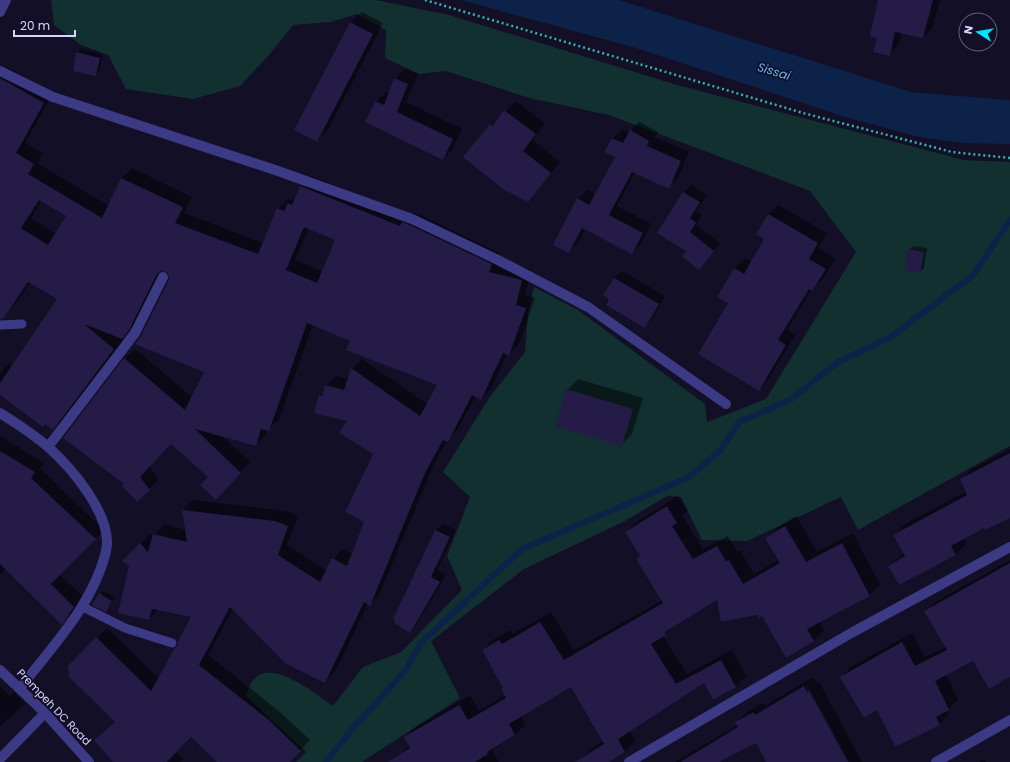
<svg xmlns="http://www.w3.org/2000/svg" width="1010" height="762" viewBox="0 0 1010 762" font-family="Poppins,sans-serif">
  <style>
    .green { fill: #12302f }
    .water { fill: #0c2248 }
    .shadow { fill: #0007; fill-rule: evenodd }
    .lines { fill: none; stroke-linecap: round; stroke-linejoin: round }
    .stream { stroke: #0c2248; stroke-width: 6 }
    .building { fill: #241b47; fill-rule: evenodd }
    .path { stroke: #2fb8b0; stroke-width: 2.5; stroke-dasharray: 2 3; stroke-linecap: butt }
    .service { stroke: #3d3a85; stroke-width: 9 }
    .minor { stroke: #3d3a85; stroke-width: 10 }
    .labels { text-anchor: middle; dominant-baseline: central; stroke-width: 3.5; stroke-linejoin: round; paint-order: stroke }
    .street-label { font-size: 11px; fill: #d9d4ff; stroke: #130f26 }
    .water-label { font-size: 12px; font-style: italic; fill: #62b6ff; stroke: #130f26 }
  </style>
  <rect width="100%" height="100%" fill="#130f26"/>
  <!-- green -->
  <path class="green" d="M51 0H376L449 15 677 85 964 160 1010 162V446L858 530 841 497 747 541 702 540 681 497 667 496 625 521 524 569 431 641 460 698 362 762H296L306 752 246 696C248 691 250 682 254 679 273 658 317 695 333 706L363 667 401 652 462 590 447 556 470 497 443 472 489 398 525 352 528 314 534 287 578 310 705 404 707 422 766 399 856 252 810 191 609 115 529 98 446 71 419 74 385 58 386 30 357 14 331 22 293 25 270 54 240 86 193 99 126 89 108 55 81 45 54 25Z"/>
  <!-- water -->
  <path class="water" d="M461 0H619L911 92 1010 100V144L963 143 919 137 845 117 636 48Z"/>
  <!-- shadow -->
  <path class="shadow" d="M879 0H940L932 28 923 37 902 32 898 46 889 55 878 37Z
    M362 12 383 23 328 130 317 141 350 23Z
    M81 49 103 54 99 71 96 75 77 53Z
    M7 67 53 93 25 143 43 153 37 163 109 206 122 178 132 168 192 197 184 213 263 243 278 209 288 199 292 200 298 194 301 186 311 176 409 216 412 213 420 215 501 254 498 262 531 270 525 295 535 298 519 344 509 354H507L491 389 481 398 476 396 457 430 447 440 435 462 379 595 370 604 368 603 335 672 325 681 233 609 208 655 280 712 310 740 290 762H219L191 736 176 752 183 758 180 762H134L115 722 69 666 107 628 159 679 179 645 192 616 158 610 149 619 130 566 124 561 150 534 153 537 164 524 186 530 183 510 193 500 286 511 298 516 287 545 327 571 333 559 343 549 353 554 365 522 374 454 348 420 320 396 324 391 326 386 336 376 349 379 352 369 362 359 427 404 438 384 352 340 313 324 279 420 267 430 266 435 256 445 222 436 250 462 225 488 171 443 149 466 159 479 137 501 125 484 64 438 125 358 135 349 193 398 205 371 142 336 170 280V273L164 270 139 318 122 338 124 339 63 419 53 429 3 396H0V373L9 364 12 367 58 299 30 282 17 302 7 312 0 308V69ZM42 200 67 216 56 234 31 218ZM309 228 336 240 323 272 295 260Z
    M405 69 418 74 406 102 462 129 453 149 443 159 376 102 386 92 389 93 395 79Z
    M516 101 545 123 533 140 560 162 528 200 491 125Z
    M639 122 658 132 655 137 689 152 677 179 668 188 635 172 617 206 651 224 641 244 632 252 586 228 578 243 569 252 578 199 587 190 596 195 616 157 606 151 613 138 622 129 629 133Z
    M691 185 707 195 696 211 702 215 696 225 720 243 699 268 688 251 659 232 684 192Z
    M778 205 827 233 818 248 835 259 822 280 811 290 787 330 795 335 768 380 759 390 730 303 719 297 735 268 745 258 752 262 765 238 768 214Z
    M913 246 927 248 924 268 920 272 909 250Z
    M622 271 665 296 652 319 645 327 611 298 614 278Z
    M578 379 643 398 632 434 621 445 567 390Z
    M0 436 44 463 40 468 104 530 59 574 83 597 71 614 62 623 6 568 0 575Z
    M1010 449V516L964 538 966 544 956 554 900 584 889 566 904 553 895 535 905 524 967 491 961 479 972 469Z
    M678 496 687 511 683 516 703 549 728 536 737 552 740 550 754 574 779 560 766 538 777 528 796 516 817 552 853 533 880 585 869 595 820 622 824 630 813 640 786 656 762 615 718 599 676 624 663 636 687 674 732 650 746 676 735 686 704 682 629 731 635 741 625 752 607 762H584L582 758 593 748 603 741 571 686 521 716 525 724 515 735 492 750 499 762H397L395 759 410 745 405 737 416 727 470 695 479 711 505 695 504 687 483 650 493 640 510 630 513 634 551 612 574 650 663 600 637 559 641 555 626 532 637 522Z
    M443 524 456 530 437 570 446 575 416 625 410 632 394 619 436 530Z
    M1010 560V674L974 659 946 674 958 700 947 710 949 714 939 724 878 708 841 677 851 667 912 633 925 657 946 647 925 611 935 602ZM933 676 948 707H946L932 677Z
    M103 591 115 597 106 611 99 594Z
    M813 677 817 683 819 682 862 762H849L808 686 806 687 847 762H767L756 741 720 762H675L738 725 736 722 746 713 763 703 765 706Z
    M0 686 10 696 14 692 25 704 0 726Z
    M984 759 986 762H979Z"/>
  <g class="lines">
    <!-- stream -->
    <path class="stream" d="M326 762 354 727 405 671 421 643 522 549 687 478 720 451 739 422 790 400 838 362 889 338 973 275 1010 220"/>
  </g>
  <!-- building -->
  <path class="building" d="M878 0H933L923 38 895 32 890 56 873 52 877 38 870 36Z
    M350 22 373 34 317 142 294 130Z
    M76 52 100 58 96 76 73 71Z
    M0 78 44 103 16 153 34 164 28 174 102 218 121 178 183 207 175 223 258 254 277 208 284 211 288 203 292 205 300 186 400 226 402 222 410 225 492 264 489 272 522 280 516 305 526 308 509 356 503 353 481 400 472 395 448 442 443 440 425 473 370 606 364 602 325 683 285 663 230 607 199 665 270 721 301 751 290 762H217L191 737 167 762H113L94 740 115 722 69 677 68 666 96 637 151 691 174 649 178 645V641L191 617 152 609 149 620 118 613 129 566 122 561 140 543 148 552 153 534 187 542 182 510 275 521 288 526 278 555 320 582 332 558 347 566 364 522 345 512 373 454 339 433 347 421 314 413 319 395 322 396 325 385 344 390 351 368 420 416 437 385 346 350 350 341 307 323 269 431 261 429 256 446 195 429 241 473 216 500 200 485 208 477 171 444 140 477 150 490 137 502 122 486 124 484 63 438 124 358 185 410 204 372 135 344 141 336 169 280 168 273 162 271 157 274 129 330 122 339 84 324 114 349 53 430 45 424 43 427 0 395V383L57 299 28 282 3 319H0ZM39 200 66 216 48 245 21 228ZM304 227 335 240 317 283 286 270Z
    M394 78 408 84 397 112 453 139 443 160 365 122 375 101 384 105Z
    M504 110 536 134 523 151 551 173 528 202 503 189 463 157 490 124 492 126Z
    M630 130 649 141 647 146 681 161 669 189 632 172 609 215 643 233 632 254 582 228 569 253 553 245 577 198 589 205 615 157 604 152 612 138 623 143Z
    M683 192 700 202 690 218 696 223 690 232 714 251 699 270 682 256 686 251 657 233Z
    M768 214 818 243 809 259 826 269 812 291 809 289 778 340 786 345 759 391 698 354 728 303 717 297 734 268 744 274 764 239 756 234Z
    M908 249 924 252 920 273 905 270Z
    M614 278 659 304 645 328 606 305 609 299 603 295Z
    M566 389 633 409 622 446 555 426Z
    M0 451 35 472 31 478 96 539 51 584 74 607 62 625 0 564Z
    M1010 453V518L985 530 984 528 951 546 956 555 899 585 888 566 905 556 893 535 967 495 960 479Z
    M667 506 677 523 672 526 693 559 717 546 726 561 729 560 743 584 780 563 765 538 785 526 806 562 842 543 870 596 807 629 814 641 786 658 762 616 759 618 757 615 721 622 717 600 665 632 666 635 651 644 676 684 721 660 736 687 713 700 704 683 618 739 625 752 609 762H575L604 744 571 687 509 724 515 735 487 752 488 754 475 762H388L410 748 404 737 459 705 468 720 506 698 501 689 503 688 482 650 499 640 502 644 540 622 564 660 663 603 636 559 640 556 625 532Z
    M435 530 450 537 431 577 440 582 410 633 394 623 395 621 393 619Z
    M1010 563V677L989 689 973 661 935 681 949 710 936 717 940 725 895 747 877 710 864 718 840 677 902 642 915 666 947 650 924 611Z
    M99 593 112 601 106 612 92 605Z
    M804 686 807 692 809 691 848 762H766L756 743 719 762H680L738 727 735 722 754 712 755 715Z"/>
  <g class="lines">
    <!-- path -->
    <path class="path" d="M425 0 803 113 952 152 1010 158"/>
    <!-- service -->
    <path class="service" d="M0 325 22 324
      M83 607 125 628 172 643"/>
    <!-- minor -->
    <path class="minor" d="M0 12 6 0
      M0 71 53 97 278 171 412 219 498 260 588 307 726 404
      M0 413C16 423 33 434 47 446 71 467 114 517 106 551 94 603 52 647 20 688
      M48 447 135 333 163 277
      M0 670 45 713 89 762
      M0 759 45 713
      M629 762 853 632 1010 547
      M936 762 1010 720"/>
  </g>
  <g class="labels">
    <!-- street labels -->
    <g class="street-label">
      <text transform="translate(54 707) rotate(46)">Prempeh DC Road</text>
    </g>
    <!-- water labels -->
    <g class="water-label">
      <text transform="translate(774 71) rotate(17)">Sissai</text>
    </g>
  </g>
  <!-- north arrow -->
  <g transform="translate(978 32) rotate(282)"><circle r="19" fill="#130f26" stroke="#625e7d"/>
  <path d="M0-3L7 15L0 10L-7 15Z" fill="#00e5ff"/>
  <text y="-6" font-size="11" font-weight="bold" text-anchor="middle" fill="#d9d4ff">N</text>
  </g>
  <!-- scale -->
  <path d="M14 30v6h61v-6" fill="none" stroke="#d9d4ff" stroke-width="2"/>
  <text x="20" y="30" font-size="12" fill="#d9d4ff" stroke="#130f26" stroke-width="3" paint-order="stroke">20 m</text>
</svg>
